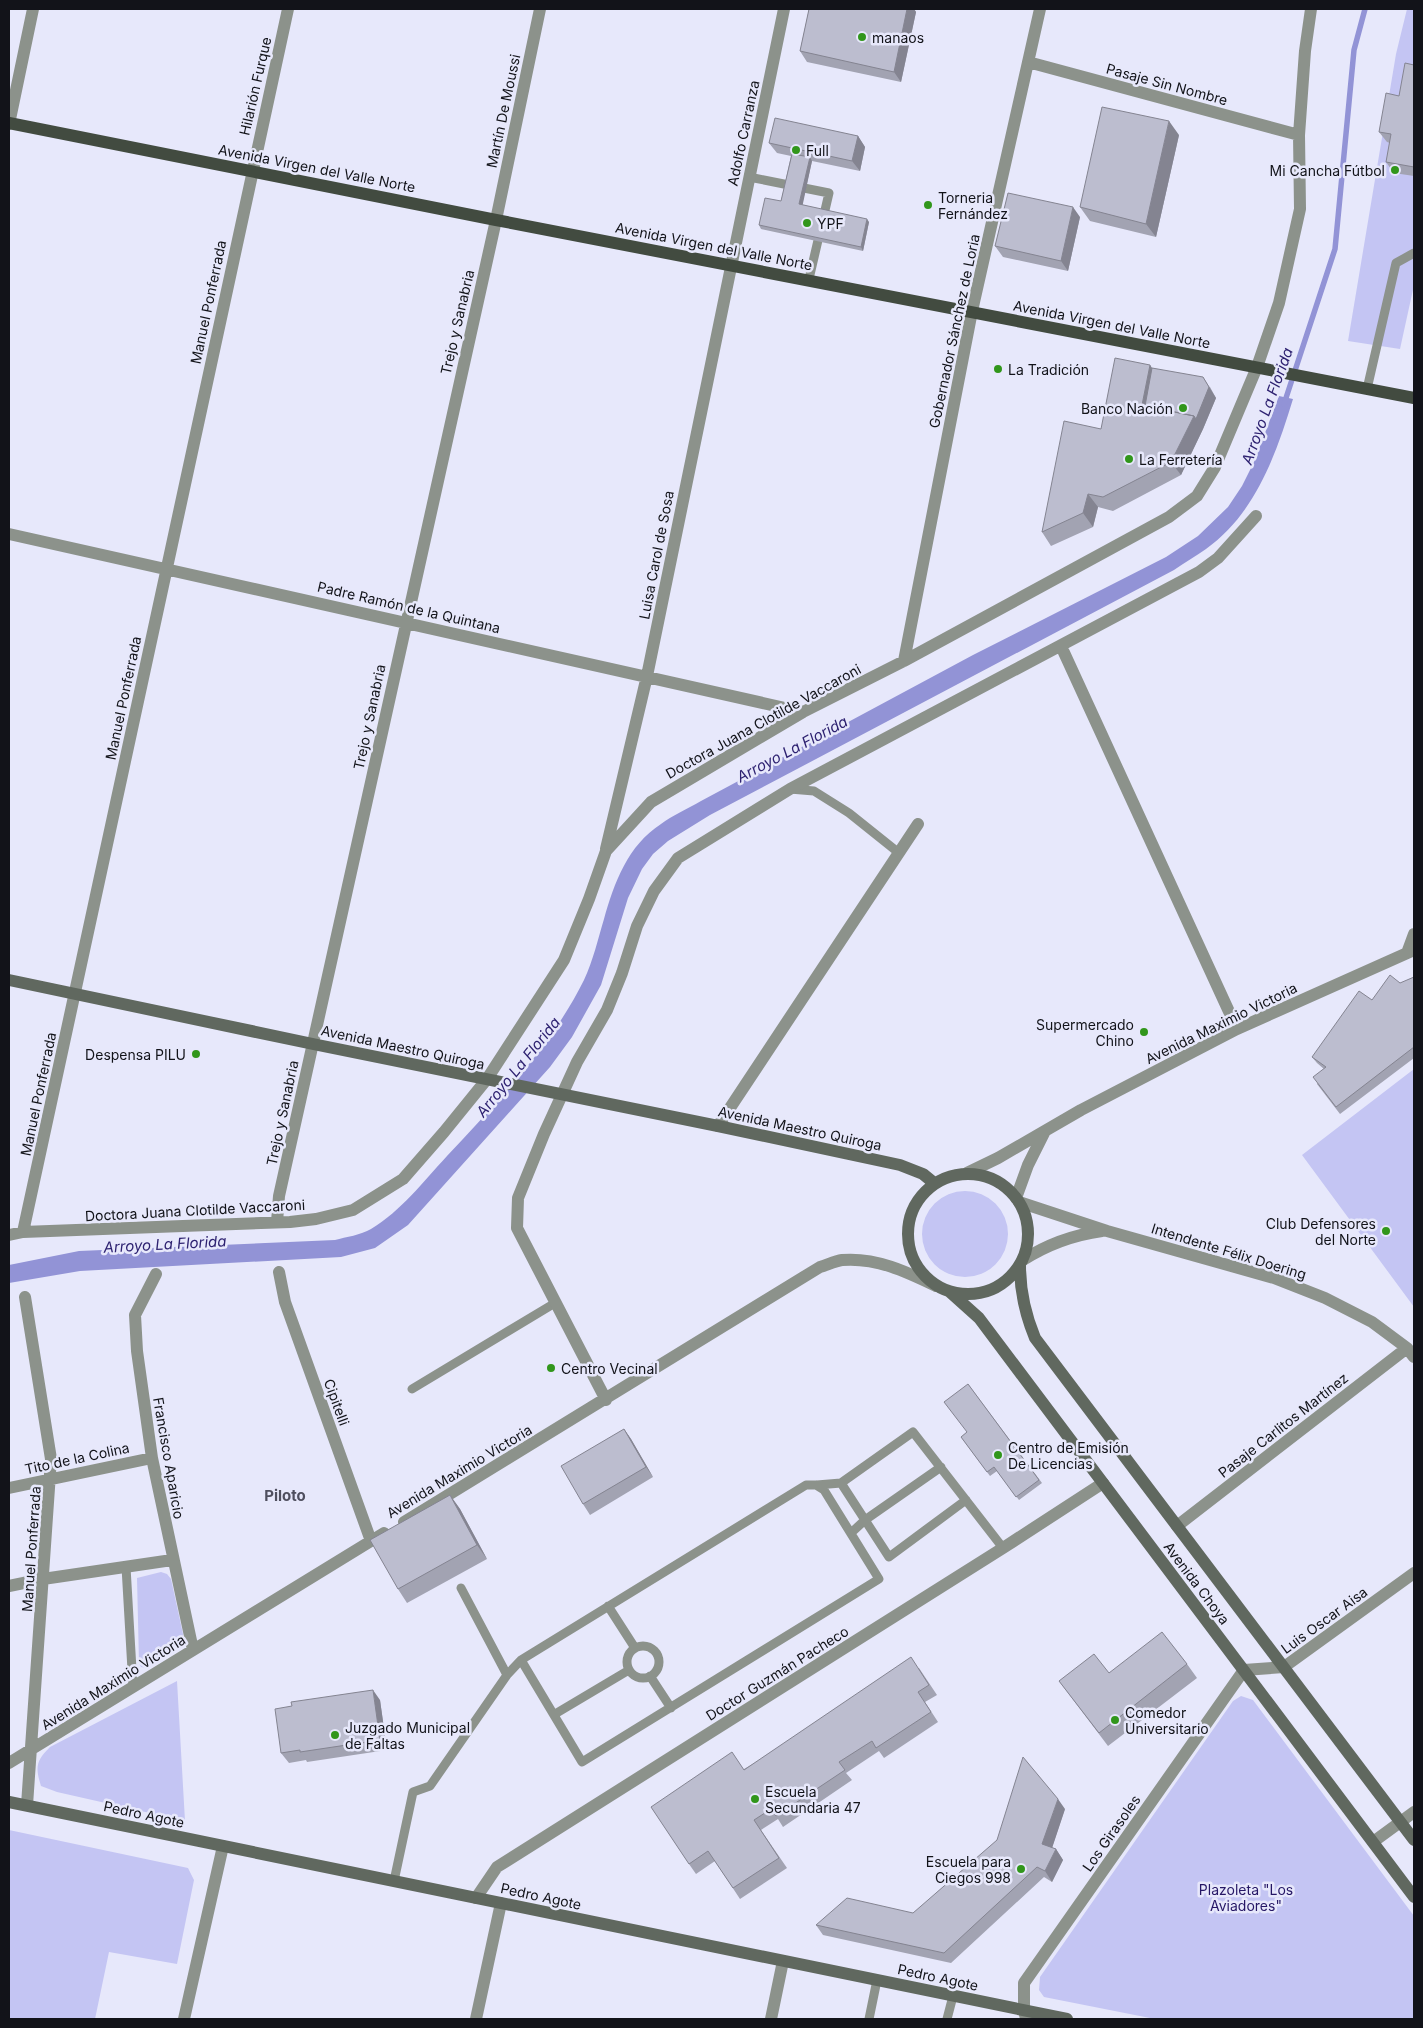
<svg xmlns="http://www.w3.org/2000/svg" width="1423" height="2028" viewBox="0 0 1423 2028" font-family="Inter,sans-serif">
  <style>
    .green { fill: #c4c5f3 }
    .water { fill: #9293d6 }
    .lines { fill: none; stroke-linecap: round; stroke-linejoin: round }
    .stream { stroke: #9293d6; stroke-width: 5.5 }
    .service { stroke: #8c928b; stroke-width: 9 }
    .minor { stroke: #8c928b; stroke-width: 12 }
    .tertiary { stroke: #8c928b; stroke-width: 12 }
    .secondary { stroke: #60685f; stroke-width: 12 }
    .primary { stroke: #424b40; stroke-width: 12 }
    .wall { fill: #a2a3b2 }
    .shaded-wall { fill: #848491 }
    .building { fill: #bcbdcf; stroke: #848491 }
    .poi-dot { fill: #31961b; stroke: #e7e8fb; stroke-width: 2 }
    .labels { text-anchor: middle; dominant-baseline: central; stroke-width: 5; stroke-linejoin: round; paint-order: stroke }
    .poi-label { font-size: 14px; fill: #121319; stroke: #e7e8fb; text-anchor: start }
    .street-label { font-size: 14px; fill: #121319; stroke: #e7e8fb }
    .park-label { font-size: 14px; fill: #261766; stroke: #e7e8fb }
    .water-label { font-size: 15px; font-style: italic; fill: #2e2271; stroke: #e7e8fb }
    .neighbourhood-label { font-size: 15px; font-weight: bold; fill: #4f4f5f; stroke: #e7e8fb }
  </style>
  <rect width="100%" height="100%" fill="#e7e8fb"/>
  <!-- green -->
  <path class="green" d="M1407 9H1414V285L1400 349 1348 341 1396 54Z
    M1414 1069V1307L1302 1155Z
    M922 1234a43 43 0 1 1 86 0a43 43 0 1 1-86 0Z
    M161 1572 167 1574 171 1579 183 1634C182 1651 159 1659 146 1668L141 1667 139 1663 137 1578Z
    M177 1681 185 1821 57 1792 41 1786C35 1767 36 1761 50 1747Z
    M1241 1696 1253 1700 1414 1916V2019H1155L1044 1997 1039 1990 1040 1977 1233 1701Z
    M9 1830 188 1868 194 1880 177 1964 109 1952 95 2019H9Z"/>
  <!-- water -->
  <path class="water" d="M1279 396 1293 399C1276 455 1255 514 1206 549 1196 556 1184 563 1174 570L710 815 668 841 653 854 642 869 628 898 601 985 572 1037 550 1067 408 1225 375 1248 341 1257 80 1271 9 1283V1265L79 1251 335 1240C346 1237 361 1235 371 1229 401 1211 423 1182 447 1156 498 1101 550 1048 584 980 593 961 598 939 604 919 614 883 628 845 661 824 673 815 687 809 701 801L973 655 1166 557 1198 536 1228 507 1242 486 1254 462Z"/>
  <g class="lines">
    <!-- stream -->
    <path class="stream" d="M1284 404 1335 249 1354 50 1365 9"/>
    <!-- service -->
    <path class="service" d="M749 177 829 193 809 279
      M1367 389 1396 263 1414 253
      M790 789 814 791 849 813 899 853
      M412 1389 555 1303
      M841 1483 889 1557 966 1500
      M817 1485 841 1483 913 1432 1003 1548
      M851 1533 865 1520 941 1467
      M126 1567 133 1687
      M608 1606 635 1648
      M627 1662a16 16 0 1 1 32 0a16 16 0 1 1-32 0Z
      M507 1675 521 1660 806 1485H816L824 1490 879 1579 582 1762 521 1660
      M650 1676 671 1708
      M555 1714 629 1670
      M394 1881 413 1792 430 1786 507 1675 461 1588
      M869 2019 877 1980
      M947 2019 953 1996"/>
    <!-- minor -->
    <path class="minor" d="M1028 62 1299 135
      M9 534 803 712
      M1061 646 1237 1029
      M904 661 972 311 1040 9
      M606 849 647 676 784 9
      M1407 953 1414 934
      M718 1126 918 824
      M967 1173 998 1158 1081 1110 1237 1029 1414 950
      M1016 1198 1028 1165 1044 1133
      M1019 1202 1107 1231 1274 1278 1325 1298 1372 1322 1407 1348 1414 1357
      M277 1222 279 1196 496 220 540 9
      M23 1232 288 9
      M9 1235 23 1232 290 1222 316 1219 353 1210 403 1179 444 1132 487 1079 564 960 589 899 606 851 651 802 803 712 904 661 1169 517 1197 496 1215 467 1257 367 1279 303 1300 209 1299 135 1305 51 1311 9
      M1023 1260C1048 1244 1073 1235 1102 1231
      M279 1272 285 1302 371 1541
      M156 1274 135 1315 137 1351 152 1458 193 1650
      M25 1297 51 1459 27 1805
      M606 1400 517 1228 518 1198 544 1134 577 1062 607 1010 622 973 637 926 654 891 678 858 790 789 1199 572 1218 558 1256 516
      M9 1488 152 1458
      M404 1522 820 1267C827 1265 835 1261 842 1260 876 1257 907 1272 936 1286
      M1177 1526 1407 1348
      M9 1586 43 1579 172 1560
      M9 1763 384 1533
      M1373 1842 1414 1812
      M476 1898 497 1867 1003 1548 1103 1483
      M184 2019 223 1846
      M476 2019 501 1903
      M771 2019 783 1961
      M1026 2019 1024 2010V1983L1244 1670 1284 1667 1414 1573"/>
    <!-- tertiary -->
    <path class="tertiary" d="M9 124 33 9"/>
    <!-- secondary -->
    <path class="secondary" d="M9 980 313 1044 718 1126 900 1165 923 1174 934 1183
      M908 1234a60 60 0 1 1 120 0a60 60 0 1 1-120 0Z
      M1020 1265C1020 1291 1025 1314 1035 1338L1414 1840
      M950 1292 979 1318 1414 1897
      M9 1802 1067 2019"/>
    <!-- primary -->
    <path class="primary" d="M9 123 496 220 1414 398"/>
  </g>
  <!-- wall -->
  <path class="wall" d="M809 9H914L916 12 901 82 807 62 800 51Z
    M1414 65V176L1394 173 1386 162 1390 143 1387 142 1379 132 1399 96Z
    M1179 135 1156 237 1090 221 1080 207Z
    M858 136 865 147 860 171 812 161 802 205 869 222 863 251 761 229 759 225 781 201 791 156 777 153 769 143Z
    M1080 217 1068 271 1003 257 995 246Z
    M1150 365 1152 368 1210 387 1216 398 1203 429 1181 475 1113 511 1098 507 1093 527 1051 546 1042 532Z
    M1414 977V1058L1340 1114 1317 1084 1324 1069 1317 1063 1312 1057 1372 1000Z
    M968 1384 1042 1483 1019 1500 997 1471 990 1476 961 1437 967 1432Z
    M624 1429 631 1439 653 1477 590 1515 583 1504Z
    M450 1495 460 1509 487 1559 407 1603 398 1589Z
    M1187 1664 1197 1678 1108 1746 1059 1681 1109 1673Z
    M919 1668 937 1695 925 1702 938 1722 884 1758 879 1751 846 1773 852 1780 783 1827 778 1819 761 1830 787 1868 740 1899 715 1861 696 1874 689 1864 744 1769Z
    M380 1700 387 1750 307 1762 306 1760 289 1763 281 1753Z
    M1065 1809 1052 1848 1056 1849 1063 1860 1052 1882 1044 1877 951 1963 823 1935 816 1925 913 1913Z"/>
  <!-- shaded-wall -->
  <path class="shaded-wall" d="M907 9H914L916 12 901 82 894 72Z
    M1169 121 1179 135 1156 237 1146 224Z
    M858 136 865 147 860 171 852 161Z
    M810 157 812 161 802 208 799 204Z
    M1073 207 1080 217 1068 271 1061 261Z
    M867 219 869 222 863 251 861 247Z
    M1150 365 1159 379 1153 410 1142 405Z
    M1203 377 1216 398 1203 429 1181 475 1171 462 1194 416Z
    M1088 494 1098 507 1093 527 1083 513Z
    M624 1429 631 1439 653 1477 646 1467Z
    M450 1495 460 1509 487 1559 477 1545Z
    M373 1690 380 1700 387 1750 380 1740Z
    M1058 1799 1065 1809 1050 1854 1042 1844Z
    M1056 1849 1063 1860 1052 1882 1045 1871Z"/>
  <!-- building -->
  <path class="building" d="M809 9H907L894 72 800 51Z
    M1405 63 1414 65V167L1386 162 1391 134 1379 132 1386 93 1399 96Z
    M1102 107 1169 121 1146 224 1080 207Z
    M775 118 858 136 852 161 769 143Z
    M792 154 810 157 799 204 867 219 861 247 759 225 765 198 781 201Z
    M1008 193 1073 207 1061 261 995 246Z
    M1115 358 1150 365 1142 405 1194 416 1171 462 1103 497 1088 494 1083 513 1042 532 1064 421 1101 429Z
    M1152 368 1203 377 1209 387 1196 419 1194 416 1145 406Z
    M1390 975 1400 983 1414 977V1047L1336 1107 1313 1077 1326 1067 1312 1057 1359 991 1372 1000Z
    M968 1384 1039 1480 1016 1497 994 1467 987 1472 961 1437 967 1432 944 1402Z
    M624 1429 646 1467 583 1504 561 1466Z
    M450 1495 477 1545 398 1589 370 1540Z
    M1162 1632 1187 1664 1099 1733 1059 1681 1094 1654 1109 1673Z
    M911 1657 929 1685 918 1692 931 1712 876 1748 872 1741 839 1762 845 1770 776 1816 771 1809 754 1820 779 1858 733 1888 708 1851 689 1864 651 1807 732 1752 744 1770Z
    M373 1690 380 1740 300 1752V1750L281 1753 275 1709 292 1706 291 1702Z
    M1023 1757 1058 1799 1042 1844 1056 1849 1045 1871 1037 1867 944 1953 816 1925 847 1898 913 1913 997 1840Z"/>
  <!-- markers -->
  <g class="poi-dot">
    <circle cx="862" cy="37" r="5"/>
    <circle cx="796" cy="150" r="5"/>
    <circle cx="1395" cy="170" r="5"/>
    <circle cx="928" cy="205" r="5"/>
    <circle cx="807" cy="223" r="5"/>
    <circle cx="998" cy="369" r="5"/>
    <circle cx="1183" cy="408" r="5"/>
    <circle cx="1129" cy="459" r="5"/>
    <circle cx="1144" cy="1032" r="5"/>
    <circle cx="196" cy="1054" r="5"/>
    <circle cx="1386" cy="1231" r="5"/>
    <circle cx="551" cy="1368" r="5"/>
    <circle cx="998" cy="1455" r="5"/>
    <circle cx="1115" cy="1720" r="5"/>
    <circle cx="335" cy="1735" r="5"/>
    <circle cx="755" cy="1799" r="5"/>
    <circle cx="1021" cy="1869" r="5"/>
  </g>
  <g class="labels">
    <!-- poi labels -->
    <g class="poi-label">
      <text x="872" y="37">manaos</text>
      <text x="806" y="150">Full</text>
      <text x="1385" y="170" text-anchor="end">Mi Cancha Fútbol</text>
      <text x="938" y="197">Torneria<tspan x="938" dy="16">Fernández</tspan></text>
      <text x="817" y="223">YPF</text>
      <text x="1008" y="369">La Tradición</text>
      <text x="1173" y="408" text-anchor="end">Banco Nación</text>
      <text x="1139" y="459">La Ferretería</text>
      <text x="1134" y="1024" text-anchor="end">Supermercado<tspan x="1134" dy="16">Chino</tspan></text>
      <text x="186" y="1054" text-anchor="end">Despensa PILU</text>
      <text x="1376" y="1223" text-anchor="end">Club Defensores<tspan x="1376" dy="16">del Norte</tspan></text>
      <text x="561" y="1368">Centro Vecinal</text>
      <text x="1008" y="1447">Centro de Emisión<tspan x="1008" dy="16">De Licencias</tspan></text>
      <text x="1125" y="1712">Comedor<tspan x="1125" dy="16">Universitario</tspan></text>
      <text x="345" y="1727">Juzgado Municipal<tspan x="345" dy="16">de Faltas</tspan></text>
      <text x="765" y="1791">Escuela<tspan x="765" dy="16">Secundaria 47</tspan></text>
      <text x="1011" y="1861" text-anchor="end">Escuela para<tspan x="1011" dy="16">Ciegos 998</tspan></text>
    </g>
    <!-- street labels -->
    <g class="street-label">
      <text transform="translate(1167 84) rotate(15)">Pasaje Sin Nombre</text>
      <text transform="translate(255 86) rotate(-77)">Hilarión Furque</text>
      <text transform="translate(503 111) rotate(-78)">Martín De Moussi</text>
      <text transform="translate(743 133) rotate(-78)">Adolfo Carranza</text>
      <text transform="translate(317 168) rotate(11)">Avenida Virgen del Valle Norte</text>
      <text transform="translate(714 246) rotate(11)">Avenida Virgen del Valle Norte</text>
      <text transform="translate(208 302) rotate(-78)">Manuel Ponferrada</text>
      <text transform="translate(457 322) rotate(-77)">Trejo y Sanabria</text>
      <text transform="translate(1112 324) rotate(11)">Avenida Virgen del Valle Norte</text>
      <text transform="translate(954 331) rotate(-78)">Gobernador Sánchez de Loria</text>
      <text transform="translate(656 555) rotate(-79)">Luisa Carol de Sosa</text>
      <text transform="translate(409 607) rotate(13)">Padre Ramón de la Quintana</text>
      <text transform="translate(123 698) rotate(-78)">Manuel Ponferrada</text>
      <text transform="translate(369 717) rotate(-78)">Trejo y Sanabria</text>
      <text transform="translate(763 721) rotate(-29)">Doctora Juana Clotilde Vaccaroni</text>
      <text transform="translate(1221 1023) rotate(-26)">Avenida Maximio Victoria</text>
      <text transform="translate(403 1047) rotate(12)">Avenida Maestro Quiroga</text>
      <text transform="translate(38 1094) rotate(-78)">Manuel Ponferrada</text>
      <text transform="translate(282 1113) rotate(-78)">Trejo y Sanabria</text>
      <text transform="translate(800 1128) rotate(12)">Avenida Maestro Quiroga</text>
      <text transform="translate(195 1210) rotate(-3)">Doctora Juana Clotilde Vaccaroni</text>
      <text transform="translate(1229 1251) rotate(17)">Intendente Félix Doering</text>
      <text transform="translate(337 1402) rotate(70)">Cipitelli</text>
      <text transform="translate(1283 1425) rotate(-38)">Pasaje Carlitos Martínez</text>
      <text transform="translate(77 1458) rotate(-12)">Tito de la Colina</text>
      <text transform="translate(169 1458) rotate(80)">Francisco Aparicio</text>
      <text transform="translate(459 1471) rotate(-31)">Avenida Maximio Victoria</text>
      <text transform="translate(31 1549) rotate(-86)">Manuel Ponferrada</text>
      <text transform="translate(1197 1583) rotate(53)">Avenida Choya</text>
      <text transform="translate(1324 1620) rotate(-36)">Luis Oscar Aisa</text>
      <text transform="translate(777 1673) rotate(-32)">Doctor Guzmán Pacheco</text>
      <text transform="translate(113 1682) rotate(-32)">Avenida Maximio Victoria</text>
      <text transform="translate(144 1814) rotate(12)">Pedro Agote</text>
      <text transform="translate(1111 1833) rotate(-55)">Los Girasoles</text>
      <text transform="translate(541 1896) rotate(12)">Pedro Agote</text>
      <text transform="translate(938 1977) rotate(12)">Pedro Agote</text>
    </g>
    <!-- park labels -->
    <g class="park-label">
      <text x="1246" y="1889">Plazoleta "Los<tspan x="1246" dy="16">Aviadores"</tspan></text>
    </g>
    <!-- water labels -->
    <g class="water-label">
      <text transform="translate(1267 406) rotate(-70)">Arroyo La Florida</text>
      <text transform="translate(792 749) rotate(-28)">Arroyo La Florida</text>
      <text transform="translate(518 1067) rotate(-51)">Arroyo La Florida</text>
      <text transform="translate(165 1244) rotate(-3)">Arroyo La Florida</text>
    </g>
    <!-- neighbourhood labels -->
    <g class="neighbourhood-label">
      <text x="285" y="1495">Piloto</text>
    </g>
  </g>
  <!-- border -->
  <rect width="1423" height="2028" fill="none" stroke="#121319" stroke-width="20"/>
</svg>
